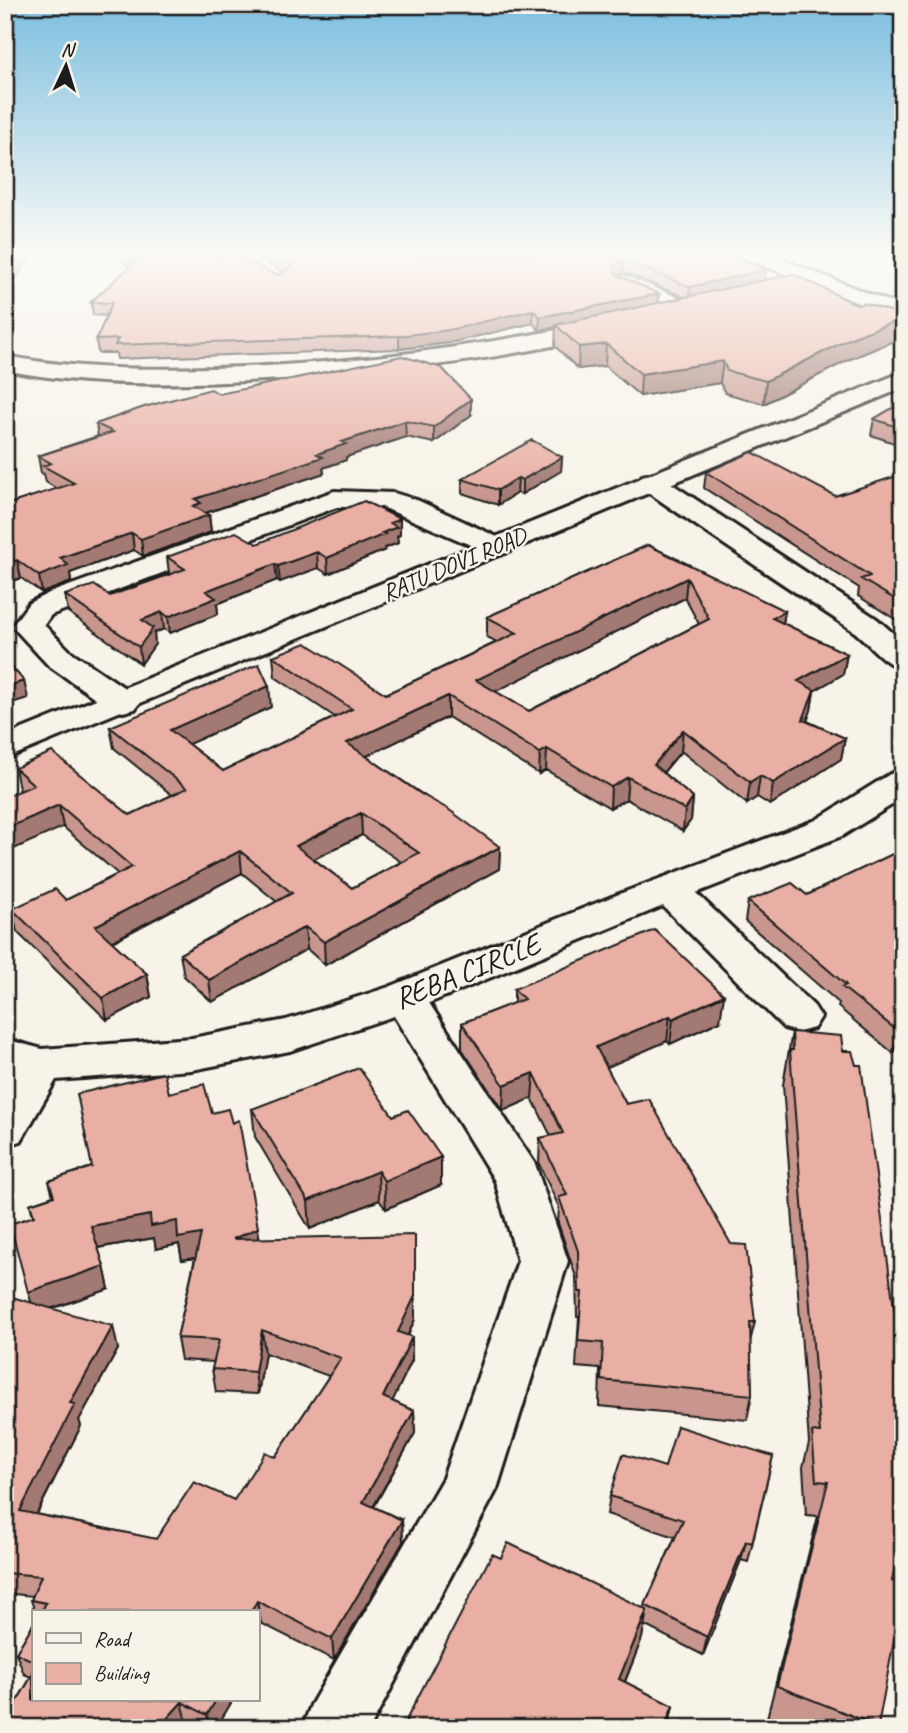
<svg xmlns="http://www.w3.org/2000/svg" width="908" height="1733" viewBox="0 0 908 1733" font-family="Caveat,sans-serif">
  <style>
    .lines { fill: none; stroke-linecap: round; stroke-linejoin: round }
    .minor-casing { stroke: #1c1c1c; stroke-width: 6 }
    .major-casing { stroke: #1c1c1c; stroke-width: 6 }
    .minor { fill: #f7f3e8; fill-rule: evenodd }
    .major { fill: #f7f3e8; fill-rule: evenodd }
    .wall { fill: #c8968d; stroke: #1c1c1c; stroke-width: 2; fill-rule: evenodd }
    .shaded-wall { fill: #a37a73; stroke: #1c1c1c; stroke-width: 2 }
    .building { fill: #e9afa4; stroke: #1c1c1c; stroke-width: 2; fill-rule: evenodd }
    .labels { text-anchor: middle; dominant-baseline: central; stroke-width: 5; stroke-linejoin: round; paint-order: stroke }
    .far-street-label { font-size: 24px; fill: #1c1c1c; stroke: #f7f3e8 }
    .street-label { font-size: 30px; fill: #1c1c1c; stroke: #f7f3e8 }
  </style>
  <rect width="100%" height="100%" fill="#f7f3e8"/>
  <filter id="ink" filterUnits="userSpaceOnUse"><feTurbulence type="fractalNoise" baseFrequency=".0143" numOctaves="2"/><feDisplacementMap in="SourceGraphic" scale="14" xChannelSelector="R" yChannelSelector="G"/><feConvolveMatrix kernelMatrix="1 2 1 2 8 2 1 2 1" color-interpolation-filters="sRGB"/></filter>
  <g filter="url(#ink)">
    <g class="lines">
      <!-- minor casing -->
      <g class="minor-casing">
        <path id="minor" d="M624 275 697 305 700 310 697 315H681L617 285 614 281 617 277Z
          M608 320 619 327 616 332C501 360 382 374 264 380 178 385 90 387 5 370V356C73 369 143 370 212 368 346 365 477 347 608 320Z
          M651 474 660 476 877 619 903 642V669C881 663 869 642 852 630 781 583 711 536 642 488L638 482 642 476Z
          M334 491 394 493 417 500 506 541 510 547 506 553 496 556 382 507H337L51 615 44 625 70 651 135 695 140 702 135 709 123 712 111 709 48 665 12 626 29 603 49 593Z
          M903 771V798L842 836 696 893 814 1006 821 1017 814 1028 799 1032 784 1028 663 906 429 1003 535 1164 568 1261 497 1489 370 1728H302L311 1705 443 1478 518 1261 495 1181 394 1016 290 1051 192 1070 56 1080 21 1141 5 1146V1088L14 1074 5 1071V1039L42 1049 192 1038 286 1020 389 987 614 896 816 820 890 774Z"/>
      </g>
      <!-- major casing -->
      <g class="major-casing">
        <path id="major" d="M744 255H771L903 307V321L747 259Z
          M903 372V388L5 759V736Z"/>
      </g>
      <!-- minor -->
      <use href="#minor" class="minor"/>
      <!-- major -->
      <use href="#major" class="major"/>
    </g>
    <!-- wall -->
    <path class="wall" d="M120 255H238L271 273 280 275 283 273 254 255H720L766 270 764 280 858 305 903 315V337L848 360 764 404 725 393 720 383 640 396 605 366 578 369 555 346 556 327 539 330 533 323 449 343 399 349 117 359 116 353H98L96 340 107 316 93 315 91 302 130 267 121 260ZM623 272 685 297 658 303 659 294 618 275Z
      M219 394 471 415 434 443 406 437 346 457V460L323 468 324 473 206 513 209 515 211 532 143 556 134 550 70 573 71 582 42 593 21 578 5 583 9 504 57 489 46 482 44 474 41 473 38 456 98 436 96 424Z
      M903 402V446L871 435 874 419Z
      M562 457 561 471 522 494 517 493 498 505 462 493V479Z
      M706 472 835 496 903 474V624L858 596 859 588 704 488Z
      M400 519V535L397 536 398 543 385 548V550L328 574 318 568 280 582 277 580 217 604 218 614 170 633 164 629 154 633 155 644 141 664 68 612 65 595 110 596 170 574 169 573 167 557 257 544Z
      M648 545 785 611 783 623 847 654 843 674 814 691 811 710 807 721 845 738 841 759 770 805 757 797 747 804 681 751 663 773 693 798 691 820 683 831 626 799 610 808 546 770 539 774 448 717 366 756 500 847 499 869 325 965 307 949 212 1002 184 976 180 954 277 902 242 873 112 942 147 974 151 997 107 1020 17 932 12 909 66 900 118 874 19 789 15 768 130 815 172 795 114 748 110 727 271 707 188 744 223 771 335 717 275 677 273 656 386 694 497 642 487 637V617ZM685 598 699 624 529 711 495 691ZM362 835 401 862 352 888 314 859Z
      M903 849V1048L893 1053 838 1007 839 1003 745 921 748 901 807 895Z
      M514 989 720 1021 670 1044 667 1041 606 1067 626 1104 755 1322 750 1342 752 1395 747 1420 599 1406 600 1369 576 1367 579 1317H577L576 1277 558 1223 559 1207 539 1164 540 1138 551 1136 532 1098 503 1111 462 1049V1023L514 1003Z
      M792 1032 892 1581 877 1728H793L767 1718 818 1516 806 1515 803 1467 809 1443 783 1085Z
      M169 1093 212 1113 260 1238 415 1319 408 1336 412 1360 392 1401 414 1411 415 1433 374 1507 402 1520 403 1542 334 1660 261 1623 257 1629V1612H35L31 1600 33 1596 5 1593V1295L31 1303 33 1216 30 1204 53 1196 49 1181 92 1167ZM154 1238 156 1249 179 1244 182 1260 195 1258 177 1338 181 1360 214 1362 212 1369 216 1392 258 1394 265 1353 329 1376 275 1457 234 1500 156 1539 37 1514 81 1426 79 1420 118 1349 51 1309 109 1289 104 1266 98 1248Z
      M252 1109 441 1185 386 1209 379 1200 310 1229 255 1137Z
      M773 1456 748 1562 741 1560 703 1655 644 1625 642 1638 625 1682 673 1706 668 1728H402L501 1558 644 1609 645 1605 675 1537 607 1514 610 1496 665 1467Z
      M33 1624V1700H230L231 1703 216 1728H197L187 1722 182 1728H5V1722L31 1677 24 1674 16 1653Z"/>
    <!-- shaded-wall -->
    <path class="shaded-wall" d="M21 255H29L30 258 5 292V277Z
      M624 260 623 272 612 279 613 267Z
      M766 270 764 282 689 299 690 287Z
      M659 294 658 306 556 325V327L539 330 540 317Z
      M533 310V323L449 343 399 349V336Z
      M903 318V337L848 360 764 404 766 381 851 338Z
      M606 344 605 366 578 369 579 347Z
      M723 361 720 383 640 396 641 374Z
      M471 399V415L434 443V427Z
      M405 421 406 437 346 457V460L323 468 324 473 202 514 209 515 211 532 143 556 141 539 193 506 195 499 342 442Z
      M562 457 561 471 522 494V480Z
      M518 478 517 493 498 505V490Z
      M400 519V535L397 536 398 543 385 548V550L328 574 327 558 382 533 390 523Z
      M132 533 134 550 70 573 71 582 42 593 39 576 60 558Z
      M903 536V552L895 539Z
      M317 552 318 568 280 582 278 566Z
      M17 560 21 578 5 583V564Z
      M275 564 277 580 217 604 218 614 170 633 168 617 206 591Z
      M687 578 685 598 476 701V680Z
      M785 611 782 631 772 618Z
      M162 612 164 629 154 633 155 644 141 664 139 647 142 620Z
      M847 654 843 674 814 691 811 710 800 741 803 720 798 681Z
      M24 681 28 698 5 705V687Z
      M269 686 271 707 173 751 170 730Z
      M448 696V717L348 765 347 743Z
      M683 730 681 751 651 787 654 765Z
      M845 738 841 759 770 805 773 783Z
      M547 749 546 770 539 774 540 753Z
      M760 776 757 797 747 804 750 782Z
      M628 777 626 799 610 808 611 787Z
      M693 798 691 820 683 831 685 810Z
      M59 805 63 827 5 853V829Z
      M361 813 362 835 298 867 296 846Z
      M500 847 499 869 325 965 324 942Z
      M240 851 242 873 99 948 95 926Z
      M305 927 307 949 212 1002 209 980Z
      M147 974 151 997 107 1020 103 998Z
      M724 995 720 1021 670 1044 673 1019Z
      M670 1016 667 1041 594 1073 596 1047Z
      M903 1030V1048L893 1053 899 1032Z
      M534 1073 532 1098 503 1111 504 1085Z
      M441 1157V1185L386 1209 384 1181Z
      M378 1171 379 1200 310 1229 308 1201Z
      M150 1215 177 1221 201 1234 205 1256 182 1260 179 1244 156 1249 154 1238 96 1248 91 1226Z
      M258 1228 261 1250 233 1239Z
      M415 1258V1319L399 1355 398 1332Z
      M104 1266 109 1289 35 1314 28 1292Z
      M113 1326 118 1349 79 1420 81 1426 27 1533 20 1511 70 1403Z
      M262 1330 265 1353 258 1394 255 1372Z
      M412 1337V1360L384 1419 383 1397Z
      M414 1411 415 1433 364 1523 363 1502Z
      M402 1520 403 1542 334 1660 332 1639Z
      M746 1541 741 1560 703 1655 707 1637Z
      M257 1601 261 1623 257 1629V1612H251Z
      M647 1610 642 1638 615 1706 619 1679Z
      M216 1700H230L231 1703 216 1728H210L207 1715Z
      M182 1702 187 1722 182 1728H163L162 1724Z
      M673 1706 668 1728H664Z"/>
    <!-- building -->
    <path class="building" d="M5 255H21L5 277Z
      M128 255H238L271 273 280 275 292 266 273 255H720L726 257 732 255 766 270 690 287 624 260 613 267 616 274 659 294 540 317 533 310 449 330 399 336 115 345 118 339 96 340 112 303 91 302 136 261Z
      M793 274 858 305 864 303 903 315V318L851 338 766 381 727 371 723 361 641 374 606 344 579 347 556 325Z
      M402 356 442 368 471 399 434 427 405 421 342 442 346 444 317 454 323 457 195 499 201 503 193 506 209 515 141 539 132 533 60 558 68 565 39 576 17 560 5 564V503L9 504 74 483 43 466 51 463 38 456 113 432 96 424 144 407 211 389 219 394Z
      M903 402V429L874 419Z
      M532 440 562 457 522 480 518 478 498 490 462 479Z
      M752 452 835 496 903 474V536L895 539 903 543V604L861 579 870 576 706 472Z
      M364 501 400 519 390 523 397 527 382 533 385 534 327 558 317 552 278 566 275 564 206 591 216 598 168 617 162 612 142 620 153 628 139 647 65 595 94 585 110 596 185 569 167 557 236 532 257 544Z
      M648 545 785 611 772 618 847 654 798 681 814 690 803 720 845 738 773 783 760 776 750 782 683 730 654 765 693 798 685 810 628 777 611 787 547 749 540 753 448 696 347 743 421 794 448 809 500 847 324 942 305 927 209 980 180 954 292 893 240 851 95 926 147 974 103 998 12 909 55 889 66 900 132 867 59 805 5 829V797L34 785 15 768 52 752 130 815 187 788 110 727 259 664 269 686 170 730 223 771 352 709 273 656 306 643 386 694 517 633 487 617ZM687 578 709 619 529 711 476 680ZM361 813 419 853 352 888 296 846Z
      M5 659 24 681 5 687Z
      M903 849V1030L899 1032 842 987 846 985 748 901 792 883 807 895Z
      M655 930 724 995 673 1019 670 1016 596 1047 626 1104 649 1099 731 1244 746 1245 755 1322H750L752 1395 601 1380 603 1343 578 1341 582 1292H579L578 1251 559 1197 567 1195 540 1138 563 1133 534 1073 504 1085 462 1023 524 999 514 989Z
      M792 1032 841 1036 843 1051H852L856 1065H861L903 1374V1524L892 1581 903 1585V1592L878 1726 777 1686 828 1482 816 1481 812 1432 820 1433 790 1050H793Z
      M359 1068 393 1116 408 1110 441 1157 384 1181 378 1171 308 1201 252 1109Z
      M164 1073 169 1093 204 1084 212 1113 228 1109 232 1123 239 1120 258 1228 233 1239 415 1235V1296L398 1332 412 1337 383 1397 414 1411 363 1502 402 1520 332 1639 257 1601 251 1612H41L46 1603 31 1600 41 1576 5 1573V1295L113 1326 70 1403 75 1404 20 1511 156 1539 194 1482 234 1500 265 1452 275 1457 341 1358 262 1330 255 1372 212 1369 219 1340 177 1338 201 1234 178 1238 177 1221 151 1226 150 1215 91 1226 104 1266 28 1292 10 1224 34 1216 30 1204 54 1196 49 1181 92 1167 77 1094Z
      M677 1426 773 1456 752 1543 746 1541 707 1637 645 1605 683 1520 610 1496 623 1454 665 1467Z
      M508 1543 647 1610 619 1679 673 1706 664 1728H402L492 1554 501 1558Z
      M33 1624V1661L16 1653Z
      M33 1674V1700H216L207 1715 182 1702 162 1724 165 1728H5V1722Z"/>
  </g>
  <!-- sky -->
  <linearGradient id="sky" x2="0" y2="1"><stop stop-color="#7dbfe0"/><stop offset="0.51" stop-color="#fbfaf5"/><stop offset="1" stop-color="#fbfaf5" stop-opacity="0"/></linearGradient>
  <rect width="908" height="497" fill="url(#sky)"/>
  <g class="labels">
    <!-- far-street labels -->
    <g class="far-street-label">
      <text transform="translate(454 564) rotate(-23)">RATU DOVI ROAD</text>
    </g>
    <!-- street labels -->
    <g class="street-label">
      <text transform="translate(467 971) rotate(-22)">REBA CIRCLE</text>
    </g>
  </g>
  <!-- margin -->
  <rect width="908" height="1733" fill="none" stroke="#f7f3e8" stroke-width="28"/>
  <rect x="14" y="14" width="880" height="1705" fill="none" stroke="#1c1c1c" stroke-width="2.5" filter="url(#ink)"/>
  <!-- legend -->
  <rect x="32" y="1610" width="228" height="91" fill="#f7f3e8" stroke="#9f9d96" stroke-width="2"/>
  <rect x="46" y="1633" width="35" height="10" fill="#f7f3e8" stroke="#9f9d96" stroke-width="2"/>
  <text x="94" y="1646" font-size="21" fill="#1c1c1c">Road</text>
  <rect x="46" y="1663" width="35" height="21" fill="#e9afa4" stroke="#9f9d96" stroke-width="2"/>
  <text x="94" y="1680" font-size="21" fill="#1c1c1c">Building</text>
  <!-- north arrow -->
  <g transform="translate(66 66) rotate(4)" stroke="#f7f3e8" stroke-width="5" paint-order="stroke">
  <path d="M0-5L12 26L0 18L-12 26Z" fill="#1c1c1c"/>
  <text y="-10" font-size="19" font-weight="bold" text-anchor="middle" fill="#1c1c1c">N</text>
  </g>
</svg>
